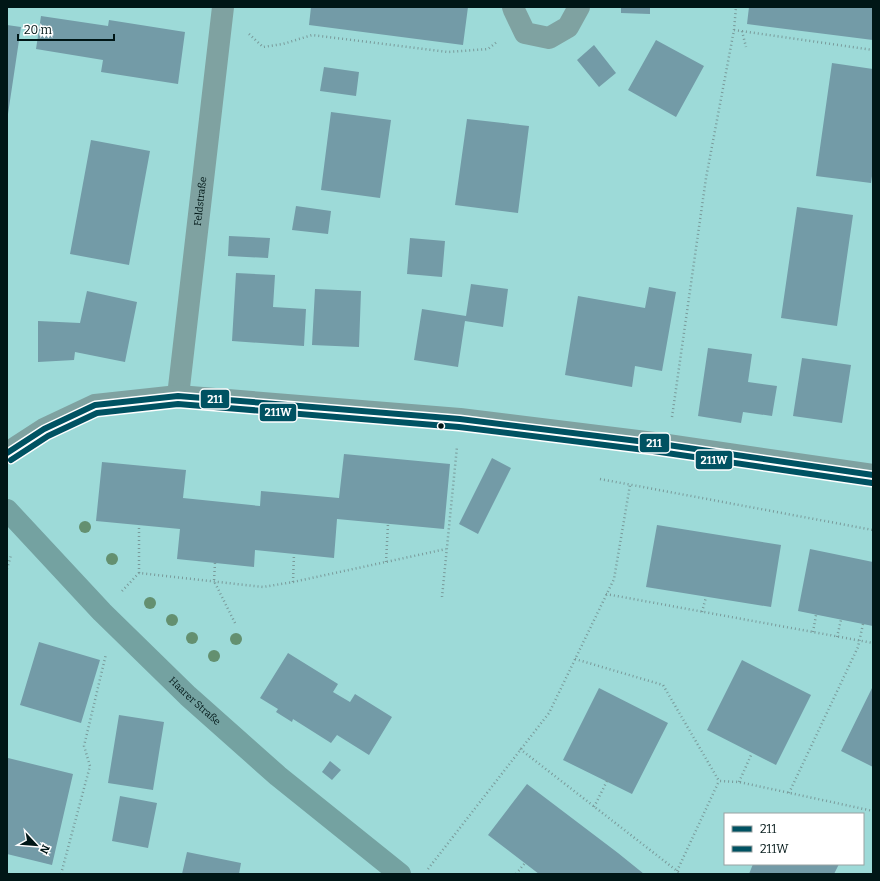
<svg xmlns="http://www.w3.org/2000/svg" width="880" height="881" viewBox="0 0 880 881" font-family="Bitter,serif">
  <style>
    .building { fill: #739ba7 }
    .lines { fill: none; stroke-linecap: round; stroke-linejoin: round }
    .path { stroke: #799a9a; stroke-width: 2.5; stroke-dasharray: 1 3; stroke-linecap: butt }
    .minor { stroke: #7fa2a1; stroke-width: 22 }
    .major { stroke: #74a2a1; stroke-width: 22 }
    .bus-1-casing { stroke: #fff; stroke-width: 9 }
    .bus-2-casing { stroke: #fff; stroke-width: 9 }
    .bus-1 { stroke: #005262; stroke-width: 6 }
    .bus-2 { stroke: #005262; stroke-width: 6 }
    .tree { fill: #649070 }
    .bus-dot { fill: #001616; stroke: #fff; stroke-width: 1.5 }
    .labels { text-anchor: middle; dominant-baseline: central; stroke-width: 3.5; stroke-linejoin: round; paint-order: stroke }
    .street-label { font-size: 10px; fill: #001616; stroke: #fff }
    .line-badge { stroke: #fff; stroke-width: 1.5 }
    .badge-label { font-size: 11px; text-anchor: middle; font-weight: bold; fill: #fff }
  </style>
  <rect width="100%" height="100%" fill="#9ddad8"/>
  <!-- building -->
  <path class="building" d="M311 7H468L463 45 309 25Z
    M621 7H650V14L621 13Z
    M749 7H873V40L747 24Z
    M41 16 108 26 109 20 185 32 178 84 101 72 103 60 36 49Z
    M7 25 21 27 8 114H7Z
    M656 40 704 66 676 117 628 90Z
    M594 45 616 73 599 87 577 60Z
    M832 63 873 69V169L871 183 816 176Z
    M324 67 359 72 356 96 320 91Z
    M331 112 391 120 380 198 321 190Z
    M467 119 529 126 518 213 455 205Z
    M91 140 150 151 129 265 70 254Z
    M296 206 331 211 328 234 292 230Z
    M797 207 853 215 837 326 781 318Z
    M229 236 270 238 268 258 228 256Z
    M410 238 445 241 442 277 407 274Z
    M236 273 275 275 273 307 306 309 304 346 232 341Z
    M471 284 508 289 503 327 465 321 458 367 414 360 422 309 466 316Z
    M649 287 676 292 662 371 635 366 632 387 565 375 578 296 645 308Z
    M315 289 361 291 359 347 312 345Z
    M87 291 137 302 125 362 75 352 74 360 38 362V321L80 323Z
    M708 348 752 354 748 382 777 386 772 416 743 412 741 423 698 416Z
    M802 358 851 365 842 423 793 416Z
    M344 454 450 464 444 529 337 519 334 558 255 550 254 567 177 559 180 529 96 521 102 462 186 470 183 498 260 506 261 491 339 498Z
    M492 458 511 468 478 534 459 524Z
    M657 525 781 545 771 607 646 587Z
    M810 549 873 562V626L798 611Z
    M39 642 100 660 81 723 20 705Z
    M288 653 338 684 333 692 350 702 355 694 392 717 369 755 337 735 331 743 293 719 292 722 276 712 278 709 260 698Z
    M742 660 811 695 776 765 707 730Z
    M873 686V767L841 751Z
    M599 688 668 723 632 794 563 760Z
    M119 715 164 722 153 790 108 783Z
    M8 758 73 774 52 865 7 854V764Z
    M330 761 341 770 332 780 322 772Z
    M527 784 618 853 644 874H539L488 835Z
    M120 796 157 803 148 848 112 841Z
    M187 852 241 863 239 874H182Z
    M753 864H839L834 874H749Z"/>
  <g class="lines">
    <!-- path -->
    <path class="path" d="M734 30 873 50
      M742 31 746 47
      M249 34 263 47 283 44 312 35 448 52 488 49 498 41
      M672 417 706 178 734 30 736 7
      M600 479 873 530
      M386 562 388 524
      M215 563 214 581 236 625
      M7 569 11 555
      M139 573V525
      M293 582 294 554
      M122 591 139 573 263 587 293 582 446 549
      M606 594 873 643
      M442 597 457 447
      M702 612 706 597
      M813 632 816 615
      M837 637 841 620
      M575 659 663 685 719 781 739 782 873 811
      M520 749 681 874
      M739 782 752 753
      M789 793 858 647 863 624
      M594 807 607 781
      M428 869 549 713 614 579 630 485
      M677 871 719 781
      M61 874 90 766 84 746 106 654
      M516 874 525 863"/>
    <!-- minor -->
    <g class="minor">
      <path d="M513 7 514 10 525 33 549 38 568 27 579 7"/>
      <path id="s1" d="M178 396 223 7"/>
      <path d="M7 453 44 429 95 405 178 396 460 419 654 443 873 475"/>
    </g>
    <!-- major -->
    <path class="major" id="s2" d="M7 510 102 612 188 696 278 776 400 874"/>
    <!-- bus-1 casing -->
    <g class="bus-1-casing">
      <path id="bus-1" d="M7 453 44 429 95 405 178 396 460 419 654 443 873 475"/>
    </g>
    <!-- bus-2 casing -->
    <g class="bus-2-casing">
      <path id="bus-2" d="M11 460 48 436 97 413 178 404 459 427 653 451 872 483"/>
    </g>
    <!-- bus-1 -->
    <use href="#bus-1" class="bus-1"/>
    <!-- bus-2 -->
    <use href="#bus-2" class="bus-2"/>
  </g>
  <!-- trees -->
  <g class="tree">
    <circle cx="85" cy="527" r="6"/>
    <circle cx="112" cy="559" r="6"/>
    <circle cx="150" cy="603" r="6"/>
    <circle cx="172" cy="620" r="6"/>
    <circle cx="192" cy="638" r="6"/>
    <circle cx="236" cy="639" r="6"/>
    <circle cx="214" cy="656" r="6"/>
  </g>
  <!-- markers -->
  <circle class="bus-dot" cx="441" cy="426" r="3.5"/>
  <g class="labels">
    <!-- street labels -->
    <g class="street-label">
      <text stroke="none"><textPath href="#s1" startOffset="196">Feldstraße</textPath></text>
      <text stroke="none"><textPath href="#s2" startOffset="268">Haarer Straße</textPath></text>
    </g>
  </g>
  <g class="line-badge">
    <rect x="200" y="389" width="30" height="20" rx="4" fill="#005262"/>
    <rect x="259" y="403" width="38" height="19" rx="4" fill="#005262"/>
    <rect x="639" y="433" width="31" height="20" rx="4" fill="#005262"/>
    <rect x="695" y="450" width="38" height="20" rx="4" fill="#005262"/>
  </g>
  <g class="badge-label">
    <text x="215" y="403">211</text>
    <text x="278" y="416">211W</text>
    <text x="654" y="447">211</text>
    <text x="714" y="464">211W</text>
  </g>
  <!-- border -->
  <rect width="880" height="881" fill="none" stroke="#001616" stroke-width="16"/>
  <!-- legend -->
  <rect x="724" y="813" width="140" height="52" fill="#ffffff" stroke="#99a2a2"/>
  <rect x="732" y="826" width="20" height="6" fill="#005262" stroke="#99a2a2"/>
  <text x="760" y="833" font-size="12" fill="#001616">211</text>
  <rect x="732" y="846" width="20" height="6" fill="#005262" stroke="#99a2a2"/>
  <text x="760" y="853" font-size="12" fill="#001616">211W</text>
  <!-- north arrow -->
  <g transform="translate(36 845) rotate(116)" stroke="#ffffff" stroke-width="3" paint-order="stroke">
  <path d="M0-3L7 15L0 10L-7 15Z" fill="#001616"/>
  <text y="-6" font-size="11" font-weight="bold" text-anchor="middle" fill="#001616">N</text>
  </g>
  <!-- scale -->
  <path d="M18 34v6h96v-6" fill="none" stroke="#001616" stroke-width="2"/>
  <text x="24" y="34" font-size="12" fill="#001616" stroke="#ffffff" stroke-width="3" paint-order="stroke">20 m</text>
</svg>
